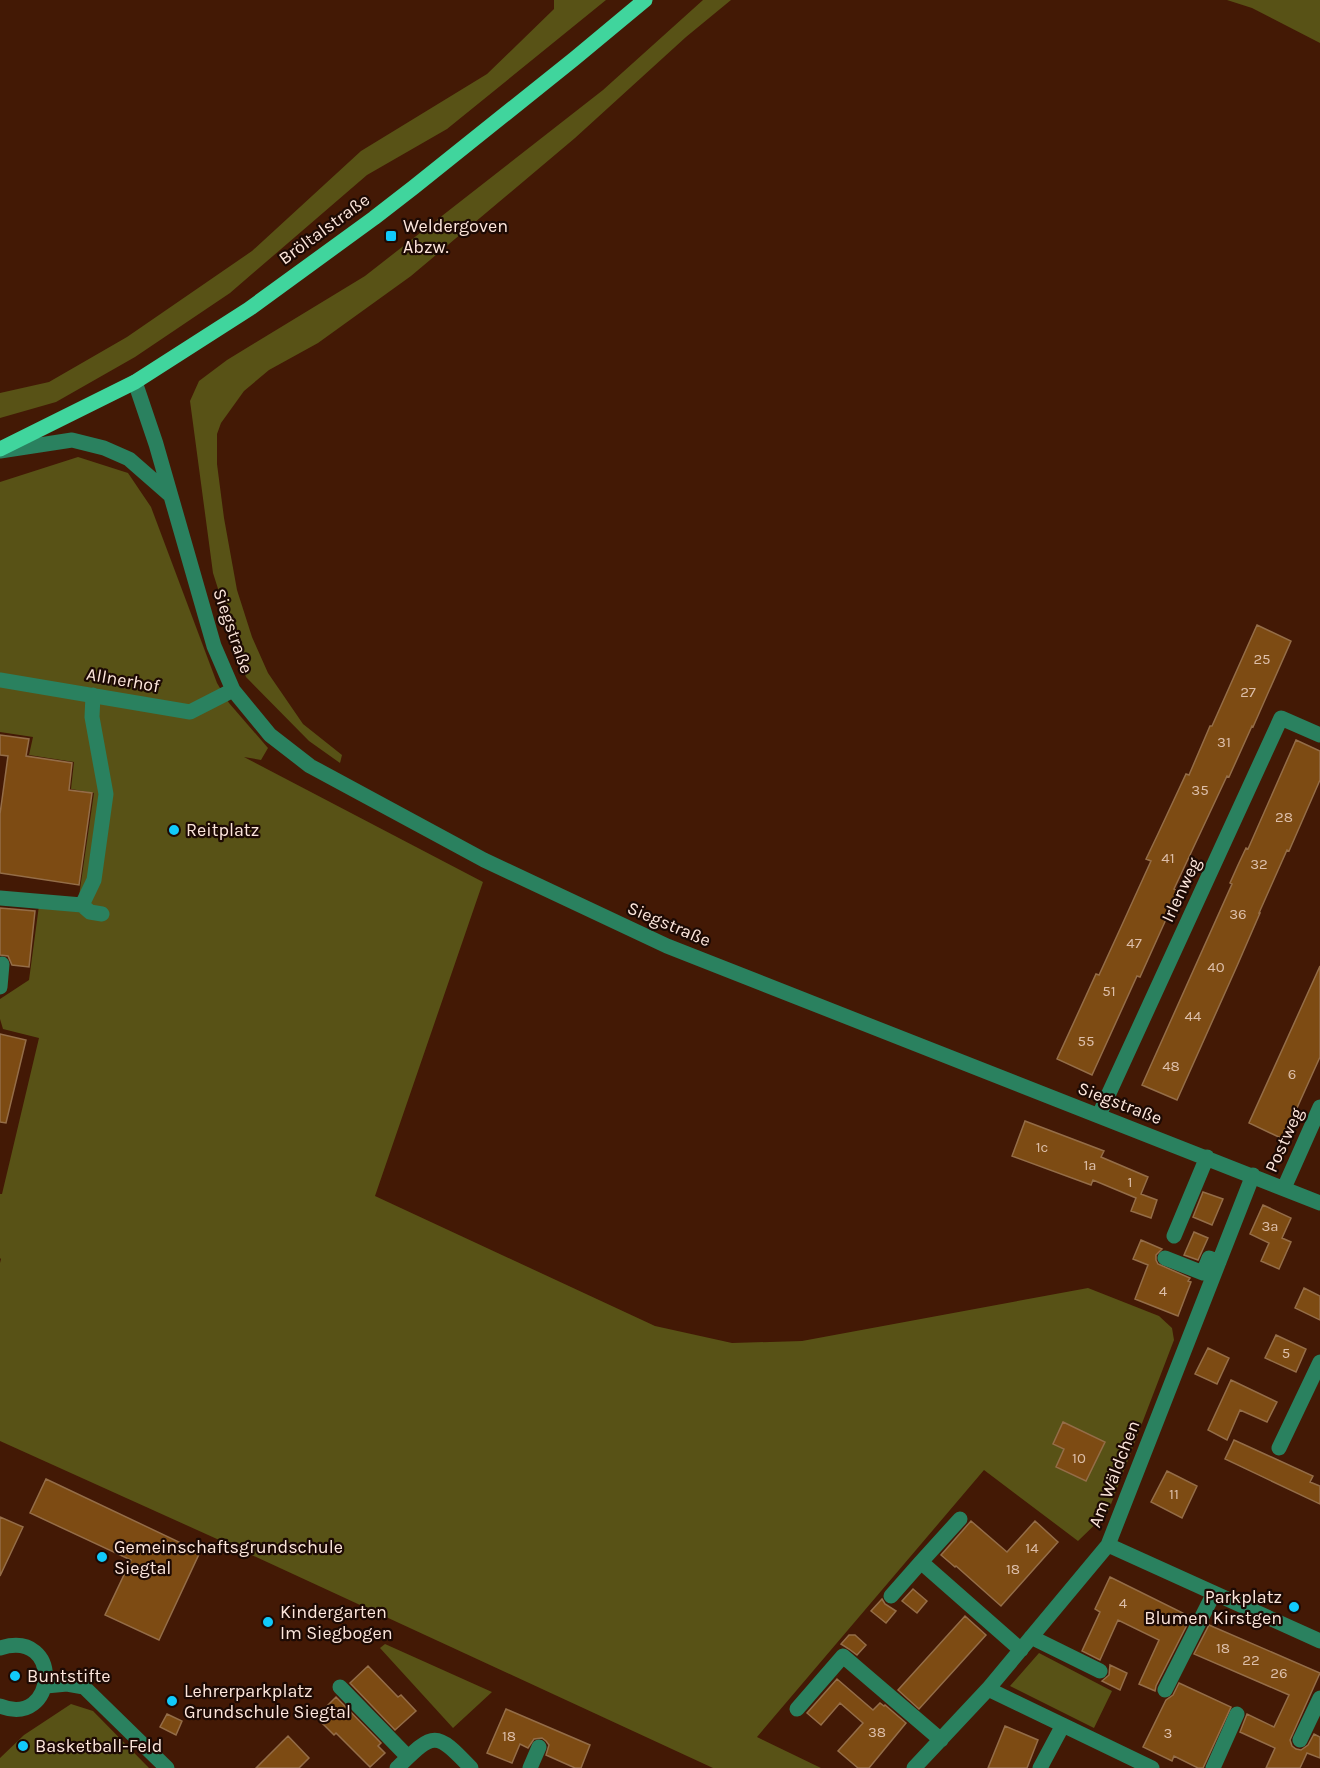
<svg xmlns="http://www.w3.org/2000/svg" width="1320" height="1768" viewBox="0 0 1320 1768" font-family="Karla,sans-serif">
  <style>
    .green { fill: #585216 }
    .building { fill: #7d4b13; stroke: #946d48; stroke-width: 1.5 }
    .lines { fill: none; stroke-linecap: round; stroke-linejoin: round }
    .minor { stroke: #2a815f; stroke-width: 15 }
    .major { stroke: #40d59d; stroke-width: 15 }
    .poi-dot { fill: #11cafb; stroke: #1d0a04; stroke-width: 2 }
    .labels { text-anchor: middle; dominant-baseline: central; stroke-width: 4.5; stroke-linejoin: round; paint-order: stroke }
    .number-label { font-size: 15px; fill: #ddbfaa }
    .poi-label { font-size: 18px; fill: #fde6dc; stroke: #1d0a04; text-anchor: start }
    .street-label { font-size: 18px; fill: #fde6dc; stroke: #1d0a04 }
  </style>
  <rect width="100%" height="100%" fill="#431905"/>
  <!-- green -->
  <path class="green" d="M554 0H606L447 129 367 175 230 293 135 357 56 402 0 418V393L49 382 127 337 252 251 361 151 487 74 554 9Z
    M703 0H731L686 37 575 138 411 276 318 343 269 370 244 391 221 423 217 434V464L224 518 237 590 252 637 268 673 303 724 342 755 340 763 309 741 246 677 213 573 190 401 199 381 227 360 365 276 603 90Z
    M1227 0H1320V43L1252 8Z
    M78 457 128 473 151 507 217 683 229 703 268 748 261 760 244 757 483 882 375 1196 655 1326 732 1343 802 1341 1088 1288 1159 1316 1172 1328 1174 1340 1108 1512 1078 1541 984 1470 757 1737 821 1768H713L217 1539 0 1441V1263L1 1259 0 1258V1194H2L39 1038 3 1029 0 1019V999L29 980 40 898 78 903 94 793 71 789 74 762 29 755 33 737 0 732V482Z
    M385 1644 492 1692 453 1728 380 1648Z
    M1039 1653 1112 1691 1094 1728 1010 1686Z
    M71 1704 93 1711 149 1768H0V1758L24 1735Z"/>
  <!-- building -->
  <path class="building" d="M1257 625 1291 641 1253 727 1252 726 1229 777 1227 776 1174 889 1179 891 1163 926 1140 977 1137 976 1092 1075 1057 1059 1096 974 1099 975 1121 927 1151 861 1146 859 1157 836 1186 774 1189 775 1210 726H1212Z
    M0 735 29 739 26 756 72 763 69 790 92 793 79 885 0 873V814L8 756 0 755Z
    M1296 740 1320 751V780L1289 851 1287 850 1259 913H1260L1237 966 1177 1100 1142 1085 1232 884 1230 883 1238 865 1246 848 1248 849Z
    M0 908 35 911 29 967 12 965 8 956 0 955Z
    M1320 966V1057L1283 1139 1249 1123Z
    M0 1034 26 1040 6 1123 0 1122Z
    M1025 1121 1104 1151 1101 1157 1148 1177 1141 1194 1157 1200 1151 1218 1131 1211 1136 1198 1093 1180 1091 1185 1012 1156Z
    M1203 1192 1223 1199 1212 1225 1193 1217Z
    M1263 1205 1291 1218 1282 1238 1291 1242 1279 1269 1261 1261 1269 1243 1250 1234Z
    M1194 1232 1208 1238 1198 1260 1184 1255Z
    M1141 1240 1162 1249 1156 1255V1260L1158 1264 1190 1278 1188 1281 1191 1282 1178 1316 1135 1299 1148 1265 1133 1259Z
    M1304 1288 1320 1296V1320L1295 1308Z
    M1276 1335 1306 1349 1296 1372 1265 1358Z
    M1208 1348 1229 1358 1217 1384 1195 1374Z
    M1231 1380 1277 1402 1267 1422 1240 1410 1227 1440 1208 1430Z
    M1063 1422 1105 1442 1086 1481 1056 1467 1064 1449 1053 1444Z
    M1234 1440 1313 1476 1310 1482 1320 1486V1504L1225 1459Z
    M1167 1471 1197 1486 1182 1518 1151 1502Z
    M46 1479 200 1552 159 1640 105 1615 131 1560 30 1513Z
    M0 1517 23 1527 0 1576Z
    M971 1521 1007 1552 1035 1521 1058 1542 1001 1606 956 1566 955 1567 941 1555Z
    M1110 1577 1191 1617 1156 1686 1155 1691 1139 1684 1159 1640 1118 1620 1100 1660 1082 1651 1100 1612 1095 1609Z
    M913 1589 927 1601 917 1613 902 1601Z
    M882 1599 885 1604 896 1611 886 1623 871 1611Z
    M965 1616 986 1635 919 1709 898 1690Z
    M1209 1625 1320 1673 1290 1740 1292 1746 1296 1749 1301 1750 1308 1745 1314 1734 1320 1737V1758L1307 1753 1300 1768H1266L1275 1748 1240 1732 1247 1714 1274 1727 1289 1695 1194 1654Z
    M849 1635H855L866 1645 857 1655 849 1649 841 1644Z
    M1110 1665 1127 1673 1120 1690 1102 1681 1109 1675Z
    M368 1666 398 1697 401 1695 416 1711 395 1730 350 1683Z
    M837 1679 873 1710 880 1703 884 1706 885 1705 906 1723 869 1768H858L838 1751 863 1723 840 1703 821 1725 807 1713Z
    M1179 1683 1231 1707 1203 1768H1198L1174 1756 1172 1761 1143 1747 1166 1700 1173 1695Z
    M336 1697 381 1743 378 1746 385 1753 370 1767 336 1733 334 1735 316 1717Z
    M506 1709 590 1745 581 1768H575L546 1755 549 1745 546 1741 542 1738 534 1739 528 1748 520 1744 512 1763 487 1753Z
    M167 1714 182 1721 176 1735 160 1727Z
    M1005 1726 1038 1740 1027 1768H988Z
    M288 1736 309 1758 299 1768H256Z"/>
  <g class="lines">
    <!-- minor -->
    <path class="minor" d="M135 382 156 444 214 646 233 690 270 735 310 766 484 860 667 946 1320 1203
      M0 451 72 440 104 448 129 459 169 494
      M0 680 190 712 233 690
      M0 898 82 905 94 880 106 794 92 717 93 695
      M82 905 90 912 102 914
      M0 987 2 964
      M1099 1115 1281 718 1320 735
      M1284 1188 1320 1107
      M1174 1236 1207 1157
      M1165 1258 1203 1273 1209 1258 1219 1262
      M1279 1448 1320 1362
      M1108 1545 1320 1641
      M921 1562 960 1519
      M891 1596 921 1562 1021 1650
      M1031 1637 1100 1671
      M0 1648C64 1628 57 1729 0 1706
      M46 1686 67 1684 84 1687 167 1768
      M340 1687 408 1757
      M988 1689 1152 1768
      M1165 1690 1214 1593
      M797 1709 843 1656 941 1740
      M1300 1740 1320 1698
      M397 1768C434 1732 435 1730 471 1768
      M530 1768 539 1747
      M914 1768 988 1689 1108 1545 1253 1175
      M1040 1768 1063 1725
      M1213 1768 1237 1714"/>
    <!-- major -->
    <path class="major" d="M0 449 135 382 249 309 374 218 414 187 574 59 645 0"/>
  </g>
  <!-- markers -->
  <g class="poi-dot">
    <rect x="385" y="230" width="12" height="12" rx="3"/>
    <circle cx="174" cy="830" r="6"/>
    <circle cx="102" cy="1557" r="6"/>
    <circle cx="1294" cy="1607" r="6"/>
    <circle cx="268" cy="1622" r="6"/>
    <circle cx="15" cy="1676" r="6"/>
    <circle cx="172" cy="1701" r="6"/>
    <circle cx="23" cy="1746" r="6"/>
  </g>
  <g class="labels">
    <!-- number labels -->
    <g class="number-label">
      <text x="1262" y="659">25</text>
      <text x="1248" y="692">27</text>
      <text x="1224" y="742">31</text>
      <text x="1200" y="790">35</text>
      <text x="1284" y="817">28</text>
      <text x="1168" y="858">41</text>
      <text x="1259" y="864">32</text>
      <text x="1238" y="914">36</text>
      <text x="1134" y="943">47</text>
      <text x="1216" y="967">40</text>
      <text x="1109" y="991">51</text>
      <text x="1193" y="1016">44</text>
      <text x="1086" y="1041">55</text>
      <text x="1171" y="1066">48</text>
      <text x="1292" y="1074">6</text>
      <text x="1042" y="1147">1c</text>
      <text x="1090" y="1165">1a</text>
      <text x="1130" y="1182">1</text>
      <text x="1270" y="1226">3a</text>
      <text x="1163" y="1291">4</text>
      <text x="1286" y="1353">5</text>
      <text x="1079" y="1458">10</text>
      <text x="1174" y="1494">11</text>
      <text x="1032" y="1548">14</text>
      <text x="1013" y="1569">18</text>
      <text x="1123" y="1603">4</text>
      <text x="1223" y="1648">18</text>
      <text x="1251" y="1660">22</text>
      <text x="1279" y="1673">26</text>
      <text x="877" y="1732">38</text>
      <text x="1168" y="1733">3</text>
      <text x="509" y="1736">18</text>
    </g>
    <!-- poi labels -->
    <g class="poi-label">
      <text x="403" y="226">Weldergoven<tspan x="403" dy="21">Abzw.</tspan></text>
      <text x="186" y="830">Reitplatz</text>
      <text x="114" y="1547">Gemeinschaftsgrundschule<tspan x="114" dy="21">Siegtal</tspan></text>
      <text x="1282" y="1597" text-anchor="end">Parkplatz<tspan x="1282" dy="21">Blumen Kirstgen</tspan></text>
      <text x="280" y="1612">Kindergarten<tspan x="280" dy="21">Im Siegbogen</tspan></text>
      <text x="27" y="1676">Buntstifte</text>
      <text x="184" y="1691">Lehrerparkplatz<tspan x="184" dy="21">Grundschule Siegtal</tspan></text>
      <text x="35" y="1746">Basketball-Feld</text>
    </g>
    <!-- street labels -->
    <g class="street-label">
      <text transform="translate(324 229) rotate(-36)">Bröltalstraße</text>
      <text transform="translate(233 631) rotate(71)">Siegstraße</text>
      <text transform="translate(123 680) rotate(10)">Allnerhof</text>
      <text transform="translate(1181 890) rotate(-65)">Irlenweg</text>
      <text transform="translate(669 924) rotate(23)">Siegstraße</text>
      <text transform="translate(1120 1103) rotate(21)">Siegstraße</text>
      <text transform="translate(1284 1140) rotate(-66)">Postweg</text>
      <text transform="translate(1114 1474) rotate(-69)">Am Wäldchen</text>
    </g>
  </g>
</svg>
